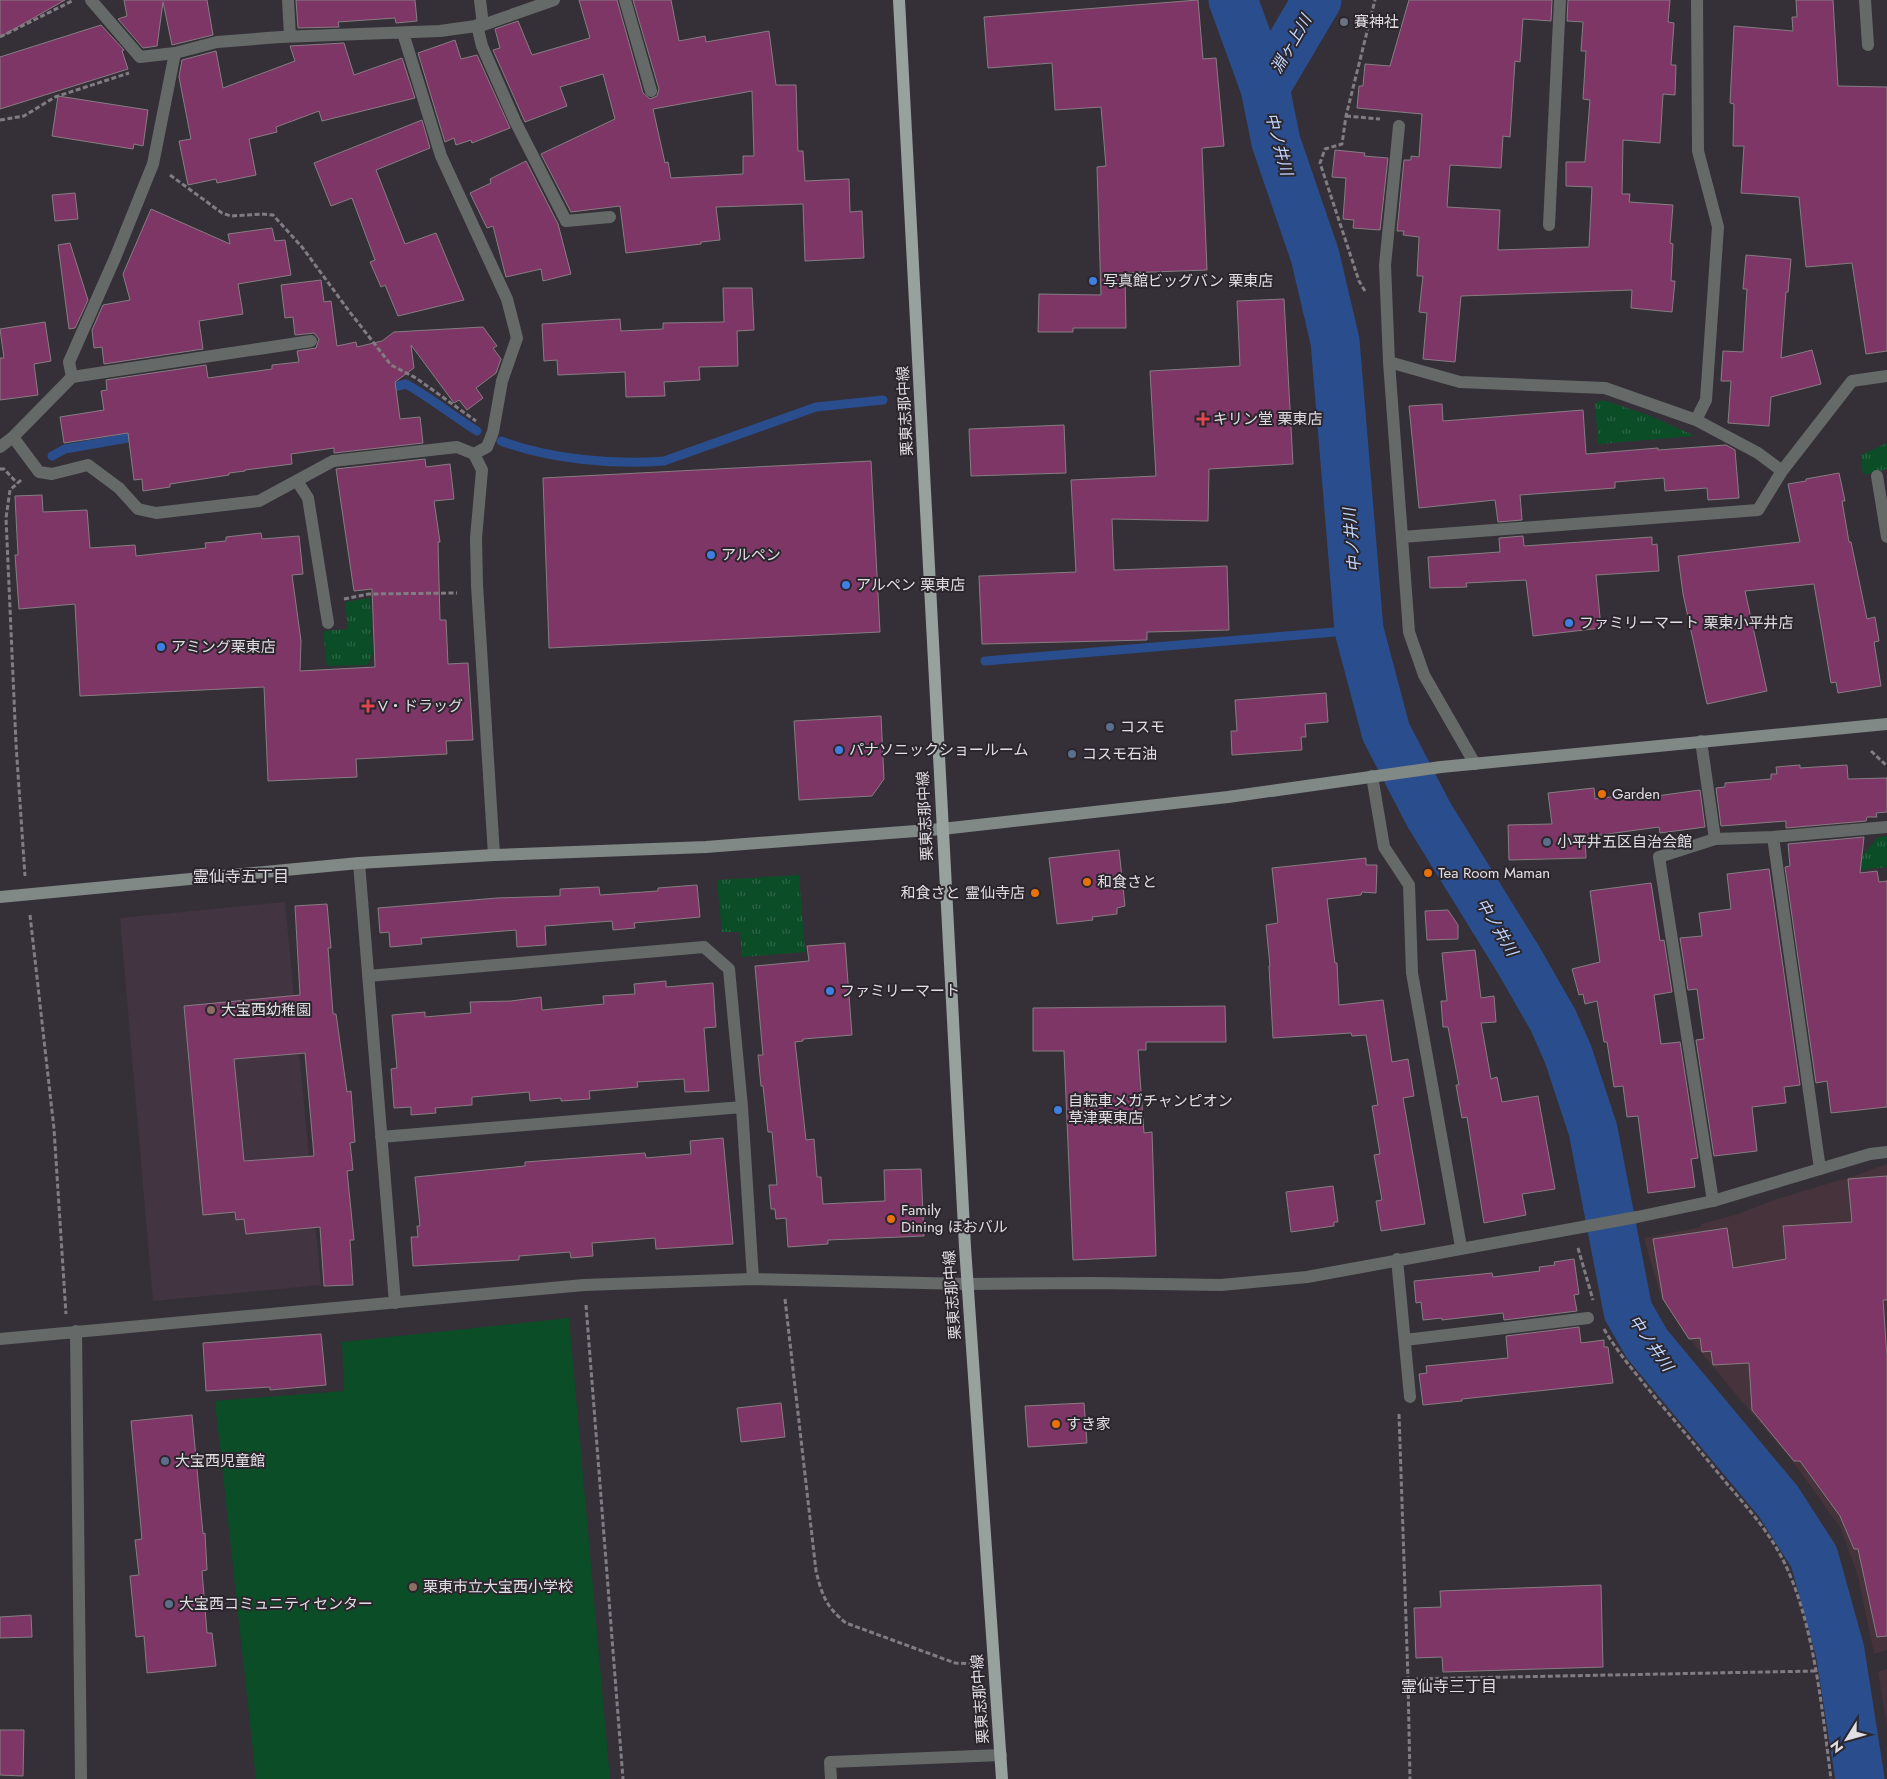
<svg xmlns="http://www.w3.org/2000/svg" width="1887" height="1779" viewBox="0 0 1887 1779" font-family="Jost,'Noto Sans JP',sans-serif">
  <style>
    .industrial { fill: #46333b }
    .education { fill: #423441 }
    .green { fill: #0a4d27 }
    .park { fill: url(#park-tufts) }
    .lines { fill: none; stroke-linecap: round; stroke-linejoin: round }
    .stream { stroke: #2a4d8e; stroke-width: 9 }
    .river { stroke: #2a4d8e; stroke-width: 49 }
    .building { fill: #7d3665; stroke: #877d83; fill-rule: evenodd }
    .path { stroke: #807c82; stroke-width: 3; stroke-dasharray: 5 2.5; stroke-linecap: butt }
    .lane { stroke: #656a68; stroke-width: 12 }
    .street { stroke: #656a68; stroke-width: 12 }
    .secondary { stroke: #818986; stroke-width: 12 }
    .primary { stroke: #97a19d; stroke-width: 12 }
    .worship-dot { fill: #6b7280; stroke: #2b262d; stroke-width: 2 }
    .shop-dot { fill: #3f7fe0; stroke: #2b262d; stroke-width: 2 }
    .health-dot { fill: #e0444e; stroke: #2b262d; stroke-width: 2 }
    .service-dot { fill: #5c6f8a; stroke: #2b262d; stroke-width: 2 }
    .food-dot { fill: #e8710a; stroke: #2b262d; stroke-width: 2 }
    .education-dot { fill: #8d6e63; stroke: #2b262d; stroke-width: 2 }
    .labels { text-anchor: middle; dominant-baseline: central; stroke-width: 4; stroke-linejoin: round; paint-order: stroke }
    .poi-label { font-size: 15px; fill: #e1dee3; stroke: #2b262d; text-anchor: start }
    .street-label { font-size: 15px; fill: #e1dee3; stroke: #2b262d }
    .water-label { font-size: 16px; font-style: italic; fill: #c1d7fd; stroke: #2b262d }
    .neighbourhood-label { font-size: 16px; fill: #e1dee3; stroke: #2b262d }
  </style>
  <defs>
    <pattern id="park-tufts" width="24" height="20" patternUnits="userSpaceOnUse" patternTransform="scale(1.25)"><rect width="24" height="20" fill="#0a4d27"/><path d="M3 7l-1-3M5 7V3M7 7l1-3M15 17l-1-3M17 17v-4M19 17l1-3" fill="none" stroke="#2d6646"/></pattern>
  </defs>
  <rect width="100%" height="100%" fill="#353037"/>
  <!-- industrial -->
  <path class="industrial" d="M1887 1164V1650L1874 1654 1858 1576 1840 1527 1797 1467 1684 1332 1661 1297 1644 1238 1701 1227V1224L1738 1214 1777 1199 1857 1175Z
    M1887 1669V1726L1878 1672Z"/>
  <!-- education -->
  <path class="education" d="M285 902 321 1285 153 1301 120 918Z"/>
  <!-- green -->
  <path class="green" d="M569 1318 610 1779H256L215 1401 344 1391 342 1342Z"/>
  <!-- park -->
  <path class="park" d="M1603 400 1648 415 1695 436 1598 444 1595 403Z
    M1887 443V469L1863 475 1861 455Z
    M370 598 373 653 368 665 327 666 323 631 348 629 345 602Z
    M1887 836V867L1850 871 1878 837Z
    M799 875 805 952 742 957 740 932H722L717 880Z"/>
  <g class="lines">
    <!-- stream -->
    <path class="stream" d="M385 389 406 384C431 398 453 416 477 431
      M501 441C549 459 612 465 664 461L816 407 883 400
      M52 456 65 449 139 436
      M985 661 1359 630"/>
    <!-- river -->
    <path class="river" d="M1233 0 1265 88 1276 142 1315 256 1335 341 1359 630 1386 732 1429 815 1518 959 1553 1020 1568 1054 1593 1130 1628 1311 1647 1344 1778 1501 1814 1557 1840 1651 1860 1779
      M1265 88 1317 0"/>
  </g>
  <!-- building -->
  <path class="building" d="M0 0H65L0 37Z
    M124 0H207L213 35 172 45 163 2 157 46 143 48 118 19 127 16Z
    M296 0H415L417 21 396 23 395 18 338 22 339 27 298 28Z
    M579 0H617L643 93 650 99 657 96 659 89 633 0H671L679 41 705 36 706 42 769 31 776 85H796L798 151H803L805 181 849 179 850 212 862 211 864 258 805 261 803 204 716 207 720 240 701 242V244L626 253 620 206 571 212 541 154 615 119 603 74 560 87 567 106 525 122 493 50 500 48 495 29 518 21 532 55 590 38ZM752 91 754 156H743V174L671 178 668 162 665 163 653 109Z
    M1198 0 1203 59 1216 58 1224 146 1202 148 1207 270 1125 273 1126 328H1073V332H1038L1039 294 1101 295 1097 167 1106 166 1101 107 1055 110 1052 63 988 68 984 17Z
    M1409 0H1552L1551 21 1523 19 1520 62 1515 61 1510 137 1503 136 1501 168 1450 165 1447 207 1500 210 1498 250 1589 247 1592 187 1566 186V162H1585L1590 100 1583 99 1586 51H1581L1583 22 1567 21 1568 0H1670L1668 22 1674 23 1671 65H1676L1675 95 1663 94 1660 143 1623 140 1622 194H1630L1629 202 1673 205 1670 243 1673 244 1671 281H1675L1672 312 1631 308 1632 290 1461 296 1455 362 1423 359 1427 313 1419 312 1423 276H1417L1419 237 1403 235 1404 231H1397L1404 160H1411V156L1419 157 1422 114 1357 108 1359 86H1363L1365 64 1390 66Z
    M1796 0H1833L1838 86 1887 87V351L1866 354 1852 263 1806 267 1799 197 1741 193 1744 146H1733L1734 104 1730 103 1734 26 1793 31 1792 17H1797Z
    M101 25 124 50 122 51 128 69 0 109V57Z
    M455 40 461 59 477 55 510 128 472 143 471 140 456 145 454 138 445 142 418 53Z
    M344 43 354 75 402 58 415 98 322 121 319 111 276 127 277 132 249 139 256 175 217 183 216 179 188 185 179 141 191 139 179 77 182 60 216 51 223 88 295 61 290 46Z
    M58 96 148 110 143 146 134 144 133 149 52 136Z
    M422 120 430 148 376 170 405 244 436 233 464 300 398 316 385 285 381 287 370 262 375 260 352 198 331 206 314 163Z
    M1335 150 1365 153 1364 156 1388 158 1380 230 1353 228 1354 220 1343 219 1346 178 1332 177Z
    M526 161 558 224 571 274 543 281 541 269 506 277 493 226 487 228 470 193 491 183 490 179Z
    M75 193 78 219 55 221 52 195Z
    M151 209 230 244 228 234 272 228 275 241 285 240 291 275 238 284 243 314 199 321 203 349 104 364 102 347 94 348 92 330 103 305 130 300 123 274Z
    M70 243 88 300 75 328 69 329 58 245Z
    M1746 255 1791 259 1788 292H1786L1781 358 1812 350 1821 384 1771 397 1769 426 1728 423 1731 381H1721L1723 351 1743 352 1747 289H1743Z
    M321 280 324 302 331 301 337 346 356 342 357 347 382 341 394 332 483 327 497 346 493 348 501 359 496 373 476 388 483 398 467 410 459 400 454 403 411 345 414 368 395 382 400 419 420 417 423 443 334 453V448L291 454 292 464 245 470V471L229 473V475L170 484V487L143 491 142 479 134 480 128 433 64 443 60 417 104 410 101 391 107 390 106 380 206 365 208 378 272 369V365L299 362 297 351 316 348 319 339 314 333 295 335 293 317 285 318 281 285Z
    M723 288H752L754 330 737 331 738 366 699 367 700 380 664 382 665 396 626 397 625 372 558 375 557 360 544 361 542 324 620 319 621 331 663 329V323L724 322Z
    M1284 299 1293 464 1209 469 1208 521 1112 519 1114 570 1227 566 1229 630 1147 632V640L982 644 979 576 1076 572 1071 480 1156 476 1150 371 1240 366 1237 301Z
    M45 322 51 361 34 364 38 395 0 400V358H4L0 329Z
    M1442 404 1443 421 1583 410 1586 454 1658 448V450L1726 445 1735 450 1739 498 1708 500 1707 488 1665 491 1664 478 1615 482V488L1520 495 1522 520 1498 522 1495 500 1419 508 1409 406Z
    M1064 425 1066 473 971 476 969 429Z
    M425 459 426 467 450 464 454 499 434 501 440 542H438L440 620H446L448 664 468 663 473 740 446 741 447 754 356 759 357 777 268 781 264 687 80 696 75 604 19 609 15 555H18L15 496 42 495 43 512 87 510 90 548 135 545 136 556 206 548 205 543 226 541V537L261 533 262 539 299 536 303 574 292 575 301 641 300 671 375 667 372 589 354 591 336 469Z
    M871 461 880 632 549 648 543 478Z
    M1839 473 1845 501H1842L1849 542H1851L1867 619 1875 617 1879 641 1874 642 1881 686 1838 693 1836 682 1831 683 1814 584 1745 591 1767 691 1707 704 1683 594 1678 556 1800 542 1788 484 1806 481V479Z
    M1523 536 1524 546 1652 537V545L1657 544 1659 571 1596 575 1601 628 1533 636 1526 580 1466 583 1467 587 1430 588 1428 557 1500 552 1499 538Z
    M1326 693 1328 722 1305 724 1306 737H1301L1302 750 1232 755 1231 731H1237L1235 700Z
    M881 716 884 779 872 796 799 800 794 721Z
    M1800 765V768L1847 765 1848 779 1887 778V812L1876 813 1877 817H1867L1866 821 1786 828V821L1721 826 1716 788 1725 787V783L1771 779V774H1777L1776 767Z
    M1594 788 1595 799 1641 793 1642 798 1700 790 1705 827 1660 833 1659 827 1585 837 1586 858 1509 860 1508 825 1552 824 1548 793Z
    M1864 837 1860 873 1877 871 1879 882 1887 881V1107L1831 1113 1827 1081 1816 1083 1785 867 1790 866 1788 844Z
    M1119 850 1125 906 1117 908V914L1092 917 1093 920 1057 924 1049 858Z
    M1366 858V865H1377L1376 893 1362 892 1361 895 1327 899 1335 963H1337L1339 1005 1383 1000 1392 1062 1408 1059 1414 1096 1403 1098 1425 1224 1381 1231 1376 1201 1382 1200 1374 1155 1380 1154 1372 1106 1378 1105 1366 1035 1352 1036 1351 1033 1273 1038 1269 966H1270L1266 925 1278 923 1272 868Z
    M1769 869 1800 1085 1784 1087 1786 1103 1752 1107 1757 1151 1714 1156 1696 1040 1704 1039 1697 989 1688 990 1680 938 1702 936 1699 913 1731 909 1727 874Z
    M1651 883 1660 941 1664 940 1672 992 1654 995 1661 1044 1680 1042 1698 1158 1691 1159 1695 1187 1648 1193 1638 1116 1627 1117 1623 1086 1614 1087 1607 1042H1604L1597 1001 1585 1004 1583 994 1579 995 1572 969 1600 962 1590 891Z
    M697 885 700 917 634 923 635 928 613 930 612 921 545 926 546 945 517 947 516 930 421 938 422 944 390 947 389 932 380 933 378 908 497 898 560 896V889L599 887 600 895 658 891V888Z
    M327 904 331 948H328L333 1014H336L347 1092 351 1091 355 1142 350 1143 353 1170 347 1171 354 1240H350L353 1285 324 1286 320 1227 246 1234 244 1219 236 1220 235 1212 203 1215 184 1006 300 995 295 906ZM305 1053 314 1156 244 1161 234 1059Z
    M1448 910 1458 925V939L1427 940 1425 911Z
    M845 943 852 1035 803 1039V1041L795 1042 806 1140 814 1139 817 1177H821L823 1204 885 1201 884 1170 921 1169 924 1236 828 1240V1244L788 1247 786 1218 776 1219 775 1209H771L769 1185H777L772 1132H768L763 1086H761L758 1055H763L755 966 809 961 807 946Z
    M1475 950 1481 998 1494 996 1496 1022 1481 1023 1491 1079 1497 1077 1502 1102 1538 1096 1555 1189 1522 1194 1526 1215 1484 1223 1467 1117 1462 1118 1456 1085H1459L1448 1027H1443L1441 1001H1447L1442 953Z
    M666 981V987L713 983 716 1027 704 1028 709 1091 685 1092 684 1079 637 1082 638 1087 589 1091 590 1099 561 1101V1098L530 1101 529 1092 472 1097V1105L435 1108 436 1113 411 1115V1107L394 1108 391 1069 397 1068 392 1015 425 1012V1017L471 1013 470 1002 511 1001 541 997 542 1010 604 1004 603 996 635 994 634 984Z
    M1225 1006 1226 1042H1146V1050H1138L1144 1133 1152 1132 1156 1256 1073 1260 1064 1051H1033V1008Z
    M723 1138 733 1244 656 1249 655 1238 592 1243 593 1256 571 1258 570 1252 519 1256V1260L413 1266 411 1237H418L417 1226H420L415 1177 525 1166V1162L645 1153 646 1158 691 1154 690 1141Z
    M1887 1176V1300H1883L1887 1357V1636L1877 1637 1858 1549H1854L1840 1516 1800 1461H1794L1752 1410 1749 1363 1713 1365 1711 1351 1702 1352 1700 1338 1689 1339 1663 1299 1653 1239 1727 1228 1733 1268 1786 1259 1783 1226 1852 1222 1848 1179Z
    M1333 1186 1338 1222H1334V1226L1291 1232 1286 1192Z
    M1574 1259 1579 1294 1574 1295 1577 1311 1504 1320 1503 1313 1442 1320V1318L1423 1320 1421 1302 1416 1303 1414 1281 1492 1273 1493 1277 1540 1271 1539 1267 1555 1265 1554 1262Z
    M1579 1327 1581 1343 1604 1340V1347H1608L1613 1383 1462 1399V1401L1423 1405 1419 1374 1427 1373 1426 1366 1508 1358 1506 1336Z
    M321 1334 326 1385 270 1390V1387L206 1391 203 1343Z
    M781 1403 785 1437 741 1442 737 1408Z
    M1084 1403 1087 1443 1028 1447 1025 1406Z
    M192 1415 203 1534 205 1533 207 1570 202 1571 207 1633H212L216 1666 147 1673 144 1636 136 1637 130 1576 139 1575 135 1540 142 1539 131 1421Z
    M1601 1585 1603 1667 1443 1672 1442 1657 1416 1658 1414 1608 1441 1607 1440 1591Z
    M31 1615 32 1637 0 1638V1617Z
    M0 1730H24L23 1776 0 1775Z"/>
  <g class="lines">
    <!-- path -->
    <path class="path" d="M0 37 72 1
      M1346 116 1380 119
      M0 120 24 116 55 97 129 73
      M170 175 222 213 231 216 262 214 273 215 302 247 349 311 391 365 416 378 476 421
      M1365 291 1359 281 1320 163 1325 149 1342 144 1346 116 1375 0
      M0 469H4L17 483
      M21 480 10 490 6 518 16 744 25 876
      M344 599 369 594 457 593
      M1871 751 1887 766
      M30 915 54 1129 66 1314
      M1578 1248 1593 1300
      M785 1299 816 1571C822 1595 826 1607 846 1623L955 1663 974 1664
      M586 1305 623 1779
      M1604 1329C1619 1355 1639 1377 1658 1401 1682 1429 1705 1457 1728 1485 1748 1508 1768 1531 1782 1558 1814 1620 1822 1710 1831 1779
      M1399 1414 1408 1679 1815 1671
      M1408 1679 1410 1779"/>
    <!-- lane -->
    <path class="lane" d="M91 0 140 57 175 53 217 42 280 37 440 31 483 25 554 0
      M288 0 290 36
      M480 0 483 25
      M625 0 651 91
      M477 25 482 46 515 121 566 221 610 217
      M403 33 441 156 507 299 517 338 502 381 493 432 487 447 474 454
      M72 377 69 362 115 258 153 164 175 53
      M477 585 494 855
      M1773 837 1820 1169
      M1713 1201 1659 857 1715 839 1773 837 1887 827
      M831 1779 830 1762 1001 1755"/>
    <!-- street -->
    <path class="street" d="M1865 0 1868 45
      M1399 126 1385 265 1389 362 1409 632 1424 675 1475 764
      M1549 225 1560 0
      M1389 362 1460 382 1605 388 1696 420 1758 453 1782 471 1758 510 1402 537
      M1696 420 1706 400 1718 227 1698 151 1697 0
      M13 437 39 472 52 474 88 465 119 488 138 509 156 513 259 501 333 461 457 447 474 454 482 470 476 538 477 585
      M0 447 13 437 72 377 311 341
      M1782 471 1852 381 1887 376
      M1877 476 1887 537
      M297 481 308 498 328 623
      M1701 741 1715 839
      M1372 776 1384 847 1409 885 1412 973 1461 1247
      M359 863 395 1303
      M368 976 704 947 729 969 742 1107 753 1279
      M381 1137 742 1107
      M1397 1259 1410 1397
      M76 1331 81 1779
      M0 1339 584 1285 753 1279 967 1284 1094 1283 1221 1285 1307 1277 1637 1217 1713 1201 1870 1154 1887 1152
      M1405 1340 1588 1318"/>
    <!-- secondary -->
    <path class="secondary" d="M0 897 359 863 494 855 706 847 942 829 1228 797 1441 767 1887 724"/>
    <!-- primary -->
    <path class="primary" d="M899 0 965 1247 1002 1779"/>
  </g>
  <!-- markers -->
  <circle class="worship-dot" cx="1344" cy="22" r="5"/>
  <g class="shop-dot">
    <circle cx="1093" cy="281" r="5"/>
    <circle cx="711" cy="555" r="5"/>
    <circle cx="846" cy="585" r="5"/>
    <circle cx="1569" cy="623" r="5"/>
    <circle cx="161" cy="647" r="5"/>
    <circle cx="839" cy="750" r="5"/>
    <circle cx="830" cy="991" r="5"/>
    <circle cx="1058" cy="1110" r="5"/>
  </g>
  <g class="health-dot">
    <path d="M1200.5 411.5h5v5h5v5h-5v5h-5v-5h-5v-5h5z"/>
    <path d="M365.5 698.5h5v5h5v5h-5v5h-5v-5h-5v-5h5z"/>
  </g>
  <g class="service-dot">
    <circle cx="1110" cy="727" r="5"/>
    <circle cx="1072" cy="754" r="5"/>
    <circle cx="1547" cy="842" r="5"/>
    <circle cx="165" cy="1461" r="5"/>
    <circle cx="169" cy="1604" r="5"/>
  </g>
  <g class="food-dot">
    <circle cx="1602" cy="794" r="5"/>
    <circle cx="1428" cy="873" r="5"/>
    <circle cx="1087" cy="882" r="5"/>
    <circle cx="1035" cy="893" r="5"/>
    <circle cx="891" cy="1219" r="5"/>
    <circle cx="1056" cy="1424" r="5"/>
  </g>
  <g class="education-dot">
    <circle cx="211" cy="1010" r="5"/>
    <circle cx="413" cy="1587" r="5"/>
  </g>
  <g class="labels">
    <!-- poi labels -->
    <g class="poi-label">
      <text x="1354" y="22">賽神社</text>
      <text x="1103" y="281">写真館ビッグバン 栗東店</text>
      <text x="1213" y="419">キリン堂 栗東店</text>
      <text x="721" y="555">アルペン</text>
      <text x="856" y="585">アルペン 栗東店</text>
      <text x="1579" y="623">ファミリーマート 栗東小平井店</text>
      <text x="171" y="647">アミング栗東店</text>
      <text x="378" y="706">V・ドラッグ</text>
      <text x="1120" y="727">コスモ</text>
      <text x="849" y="750">パナソニックショールーム</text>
      <text x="1082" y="754">コスモ石油</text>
      <text x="1612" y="794">Garden</text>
      <text x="1557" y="842">小平井五区自治会館</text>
      <text x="1438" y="873">Tea Room Maman</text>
      <text x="1097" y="882">和食さと</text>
      <text x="1025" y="893" text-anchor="end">和食さと 霊仙寺店</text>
      <text x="840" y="991">ファミリーマート</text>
      <text x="221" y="1010">大宝西幼稚園</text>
      <text x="1068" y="1101">自転車メガチャンピオン<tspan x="1068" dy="17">草津栗東店</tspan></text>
      <text x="901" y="1210">Family<tspan x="901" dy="17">Dining ほおバル</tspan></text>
      <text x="1066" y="1424">すき家</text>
      <text x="175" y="1461">大宝西児童館</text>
      <text x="423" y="1587">栗東市立大宝西小学校</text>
      <text x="179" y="1604">大宝西コミュニティセンター</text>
    </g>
    <!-- street labels -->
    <g class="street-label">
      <text transform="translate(905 411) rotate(-93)">栗東志那中線</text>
      <text transform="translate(925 816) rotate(-93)">栗東志那中線</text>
      <text transform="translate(952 1295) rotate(-94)">栗東志那中線</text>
      <text transform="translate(980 1699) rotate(-94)">栗東志那中線</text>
    </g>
    <!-- water labels -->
    <g class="water-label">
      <text transform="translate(1291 44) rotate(-60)">淵ヶ上川</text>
      <text transform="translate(1279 144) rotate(75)">中ノ井川</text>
      <text transform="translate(1352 540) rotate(-95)">中ノ井川</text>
      <text transform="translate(1497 927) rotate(59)">中ノ井川</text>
      <text transform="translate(1651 1343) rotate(55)">中ノ井川</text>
    </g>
    <!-- neighbourhood labels -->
    <g class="neighbourhood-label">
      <text x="241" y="876">霊仙寺五丁目</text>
      <text x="1449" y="1686">霊仙寺三丁目</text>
    </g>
  </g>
  <!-- north arrow -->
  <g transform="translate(1847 1739) rotate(233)" stroke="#2b262d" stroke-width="4" paint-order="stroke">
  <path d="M0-4L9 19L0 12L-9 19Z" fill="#e1dee3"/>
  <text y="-8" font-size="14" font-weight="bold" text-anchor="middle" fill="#e1dee3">N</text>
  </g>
</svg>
